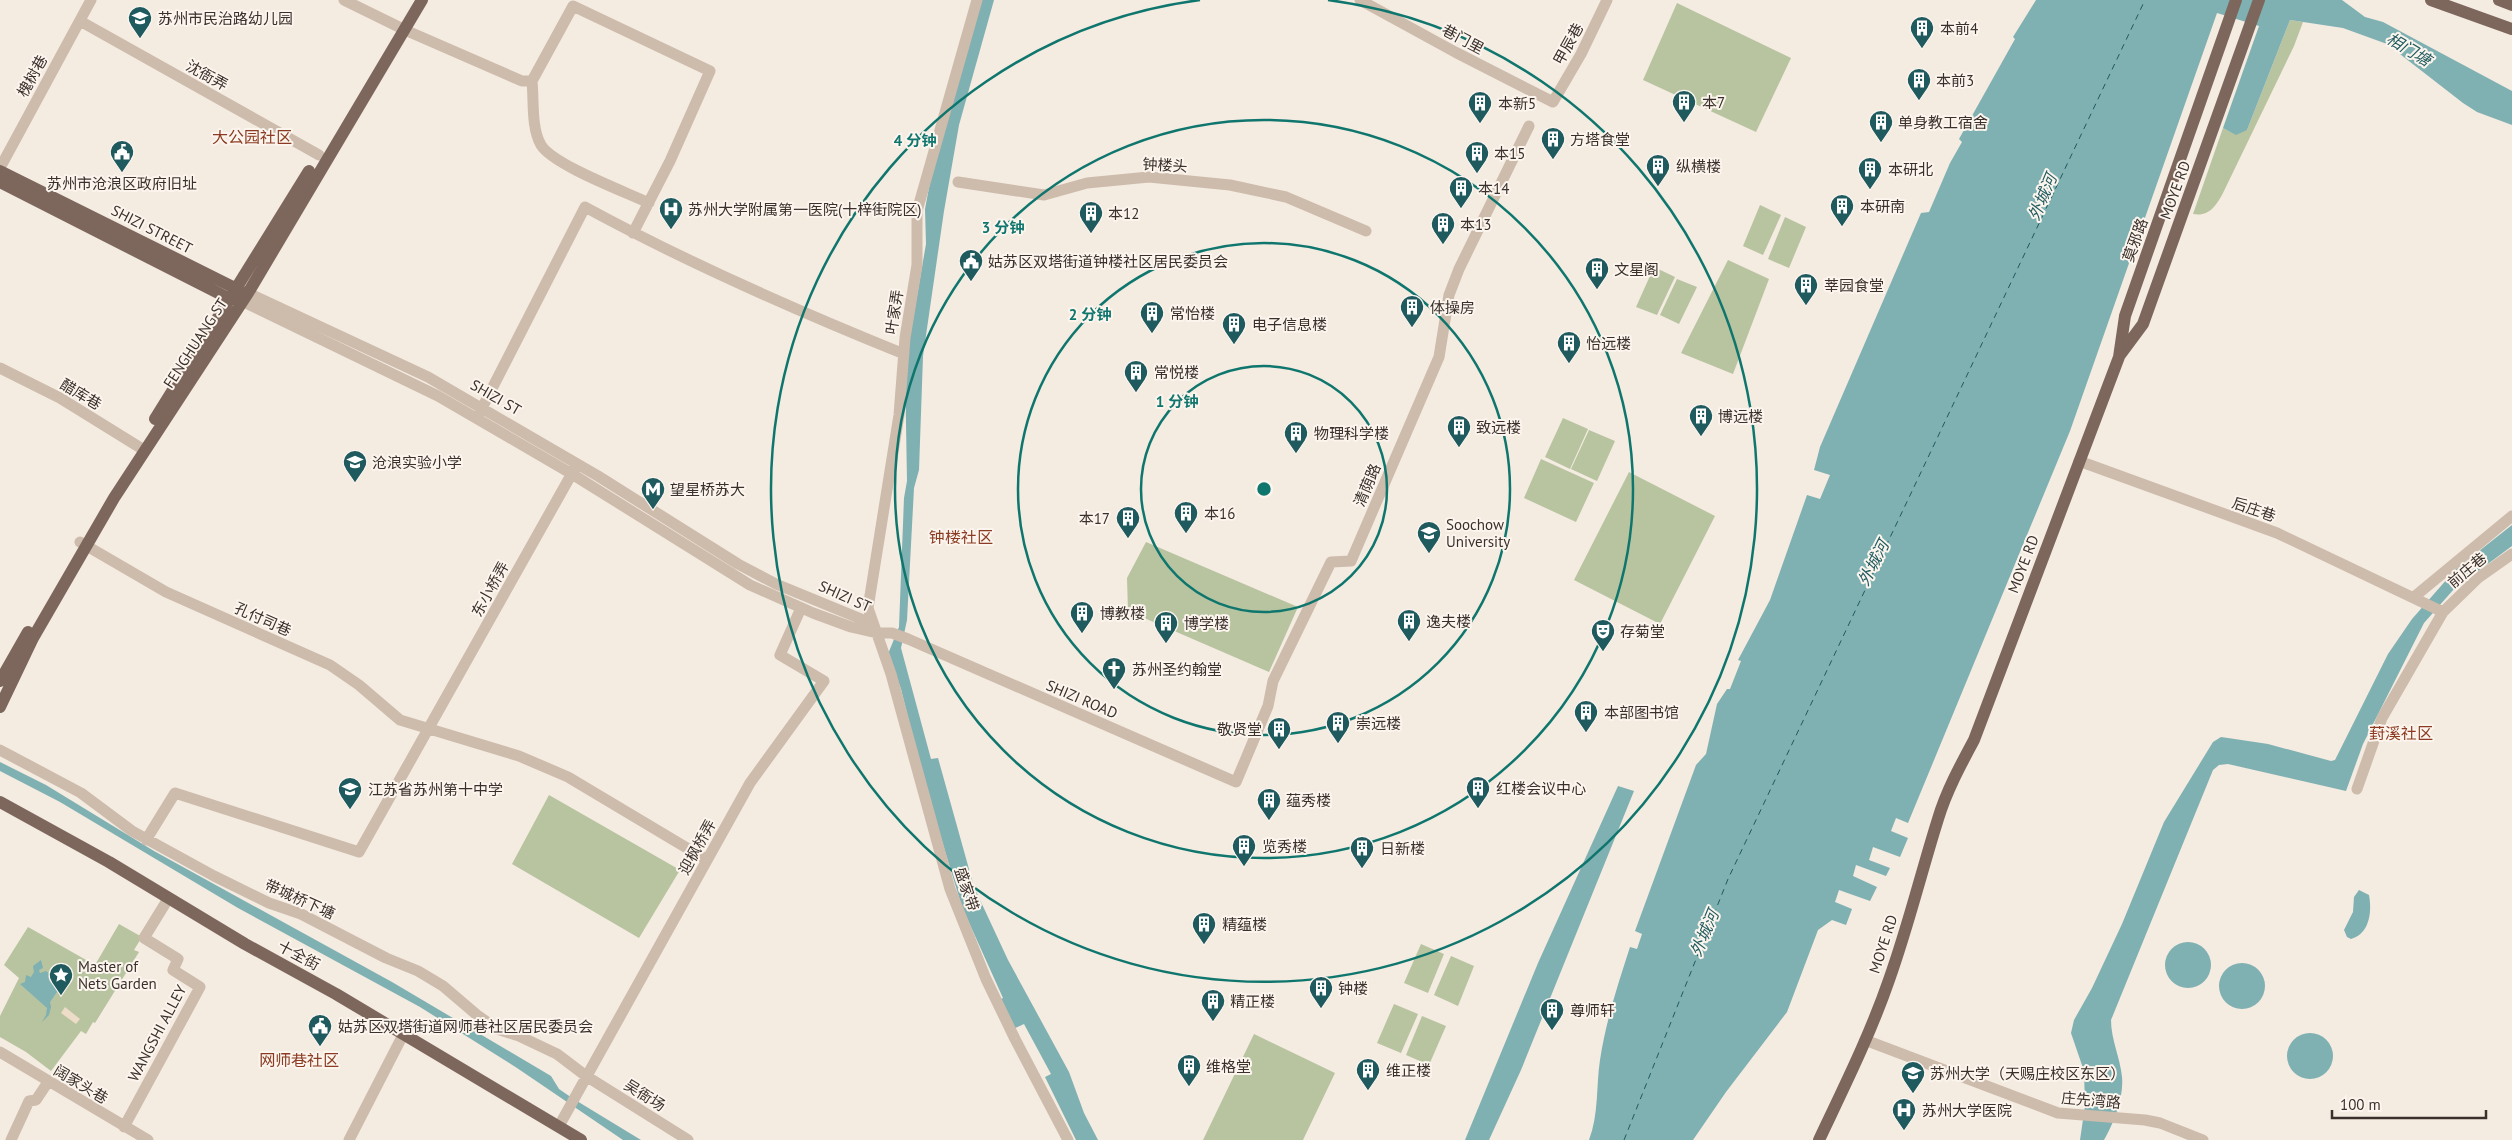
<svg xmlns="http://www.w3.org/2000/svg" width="2512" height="1140" viewBox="0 0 2512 1140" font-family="'PT Sans','Noto Sans SC',sans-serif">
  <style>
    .green { fill: #b8c4a0 }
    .plaza { fill: #ecdcc8 }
    .water { fill: #7fb0b2 }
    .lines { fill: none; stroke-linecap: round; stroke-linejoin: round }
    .ferry { stroke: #1f5a5e; stroke-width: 1; stroke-dasharray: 6 5; stroke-linecap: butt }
    .minor { stroke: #cdbbac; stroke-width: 11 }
    .major { stroke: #7d675c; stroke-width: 12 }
    .ring { fill: none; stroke: #0f766e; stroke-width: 2.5 }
    .labels { text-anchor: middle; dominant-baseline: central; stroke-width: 4; stroke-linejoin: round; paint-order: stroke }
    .poi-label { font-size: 15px; fill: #3b302b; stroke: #fbf5ee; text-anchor: start }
    .street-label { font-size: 15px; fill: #3b302b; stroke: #fbf5ee }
    .water-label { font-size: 16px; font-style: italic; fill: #1f5a5e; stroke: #fbf5ee }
    .neighbourhood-label { font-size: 16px; fill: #8c3b22; stroke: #fbf5ee }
    .centre { fill: #0f766e; stroke: #fbf5ee; stroke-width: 2.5 }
    .ring-label { font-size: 15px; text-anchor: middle; font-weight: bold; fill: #0f766e; stroke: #fbf5ee; stroke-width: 4; stroke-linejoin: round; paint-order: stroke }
  </style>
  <rect width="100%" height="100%" fill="#f4ebe1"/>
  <!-- green -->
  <path class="green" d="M1677 3 1791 58 1756 132 1643 80Z
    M2290 20 2303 22 2294 46 2223 193C2216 206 2209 217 2193 214L2223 128 2231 132 2247 130Z
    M1760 205 1781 215 1763 255 1743 246Z
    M1785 217 1806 227 1789 268 1768 259Z
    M1728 260 1769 279 1733 374 1681 353Z
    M1654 267 1675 277 1657 315 1636 307Z
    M1677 279 1697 287 1679 324 1660 315Z
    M1563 418 1588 429 1570 469 1545 457Z
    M1589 430 1615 441 1597 481 1571 469Z
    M1541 459 1594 483 1576 522 1524 498Z
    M1629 472 1715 516 1660 624 1574 580Z
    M1146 542 1298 607 1269 672 1128 611 1127 578Z
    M549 795 680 870 639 938 512 864Z
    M119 924 142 937 134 950 139 952 95 1023 93 1022 86 1034 81 1031 51 1071 26 1052 0 1037V1016L19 978 4 965 28 927 95 965Z
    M1421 944 1444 954 1428 993 1404 983Z
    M1451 956 1474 966 1458 1006 1434 995Z
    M1394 1004 1418 1014 1401 1053 1377 1043Z
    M1422 1016 1446 1026 1429 1065 1406 1055Z
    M1254 1034 1335 1073 1303 1140H1203Z"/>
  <!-- plaza -->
  <path class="plaza" d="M65 1007 80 1019 76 1024 61 1013Z"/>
  <!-- water -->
  <path class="water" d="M980 0H994L959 125 944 211 923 356 919 470 914 488 907 620 901 648 931 759 938 758 974 887 1008 960 1069 1072 1084 1113 1098 1140H1076L1045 1077 1051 1074 1024 1024 1013 1029 999 1000 1003 998 962 907 924 782 901 689 888 654 899 627 904 498 907 481 905 365 926 244 925 209 937 145Z
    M2036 0H2342L2365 17 2383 22 2512 91V125L2477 112 2463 103 2387 44 2343 28 2290 20 2247 130 2236 135 2223 128 2259 26 2217 13 2070 431 1908 823 1896 818 1891 831 1908 838 1900 857 1873 847 1869 860 1890 868 1886 876 1856 865 1853 876 1877 887 1870 901 1839 890 1835 902 1852 909 1846 925 1832 920 1818 930 1787 1012 1726 1092 1693 1140H1589C1599 1114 1596 1086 1600 1060 1606 1021 1618 984 1630 947L1637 949 1642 934 1635 931 1696 765 1706 754 1717 704 1727 689H1730L1741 661 1738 660 1770 600 1807 495 1820 499 1830 475 1814 470 1820 447 1921 213 1929 212 1950 163 1962 142 1959 139 2015 39 2013 37Z
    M2512 525V546L2454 589 2424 623 2363 744 2346 791 2228 764 2219 765 2213 770 2111 1020C2111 1040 2120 1057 2122 1077 2124 1097 2114 1123 2104 1140H2080L2085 1106 2084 1071 2071 1033 2074 1020 2092 988 2122 924 2164 822 2213 742 2221 737 2228 738 2268 744 2331 761 2335 760 2388 654 2412 619 2455 570Z
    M0 762 46 785 154 851 392 982 551 1076 559 1089 572 1098 641 1140H623L517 1068 420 1007 238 908 60 802 0 771Z
    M1618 786 1634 791 1521 1070 1489 1140H1465L1538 963Z
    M2359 890 2369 895C2372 911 2370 934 2351 939L2347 937 2344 930 2353 912 2354 897Z
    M2165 965a23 23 0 1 1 46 0a23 23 0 1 1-46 0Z
    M41 960 43 968 39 970 40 973 46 971 63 984 61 991 57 992 50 1002 51 1007 49 1015 42 1022 46 1015 47 1008 20 984 25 982 26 975 31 977 34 972 33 966Z
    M2219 986a23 23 0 1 1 46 0a23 23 0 1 1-46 0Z
    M2287 1056a23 23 0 1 1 46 0a23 23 0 1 1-46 0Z"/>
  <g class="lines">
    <!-- ferry -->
    <path class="ferry" d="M1624 1140 1728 879 2145 0"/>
    <!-- minor -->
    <path class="minor" d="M344 0 405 30 522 81H532L573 6 710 71 670 161 633 233
      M977 0 917 211V265L905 338 899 415 868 608 891 674 950 889 986 979 1015 1039 1068 1140
      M1360 0 1455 52 1553 102 1581 54 1607 0
      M80 21 319 155
      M532 81C534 100 531 128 541 145 553 165 626 192 649 203
      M0 168 91 0
      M958 182 1044 195 1087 183 1149 177 1230 185 1286 197 1366 231
      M248 293 428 377 598 476 738 564 776 584 866 621 874 629
      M242 301 438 396 572 474 750 585 813 613 851 627 877 633H892L908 639 1236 782 1268 706 1273 681 1331 562 1351 561 1439 357 1449 295 1459 269 1529 126
      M0 368 60 398 144 450
      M479 414 585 207C688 263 795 310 904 354
      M2079 461 2277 533 2443 612
      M80 542 166 592 330 665 359 685 400 720 519 756 568 777 707 860
      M2414 597 2512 516
      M0 750 81 793 132 831 214 876 269 903 301 914 386 958 418 971 443 986 477 1015 497 1029 519 1036 557 1054 586 1076 688 1140
      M2357 789 2382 718 2443 612 2478 578 2512 554
      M146 840 175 793 359 852 575 468
      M1865 1040 2058 1113 2145 1120 2160 1123 2203 1140
      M0 1052 148 1140
      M559 1126 750 783 824 681 780 655 801 608
      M124 1127 200 987 173 970 178 959 144 938 168 899
      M11 1140 29 1101 36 1100 48 1082
      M349 1140 404 1033"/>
    <!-- major -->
    <path class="major" d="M2431 0 2512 29
      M2499 0 2512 5
      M0 171 241 291
      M0 182 230 299 237 300
      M2120 355 2143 324 2259 0
      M155 419 309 171
      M0 681 28 632
      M0 707 33 638 114 498 248 293 422 0
      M0 802 109 862 245 944 336 994 581 1140
      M1819 1140C1844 1087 1870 1035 1889 980 1908 927 1921 873 1938 819 1946 792 1960 766 1974 740L2119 357 2125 316 2236 0"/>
  </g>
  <!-- distance rings -->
  <g class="ring">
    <circle cx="1264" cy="489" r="123"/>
    <circle cx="1264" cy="489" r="246"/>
    <circle cx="1264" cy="489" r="369"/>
    <path d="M1328 0A493 493 0 1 1 1200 0"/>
  </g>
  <!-- icons -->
  <defs>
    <g id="school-pin" transform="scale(1.25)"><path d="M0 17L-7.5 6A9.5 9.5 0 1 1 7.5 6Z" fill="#1f5a5e" stroke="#fbf5ee"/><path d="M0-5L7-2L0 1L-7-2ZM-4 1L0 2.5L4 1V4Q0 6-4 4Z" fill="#fff"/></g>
    <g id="building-pin" transform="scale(1.25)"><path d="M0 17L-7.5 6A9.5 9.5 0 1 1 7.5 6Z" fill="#1f5a5e" stroke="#fbf5ee"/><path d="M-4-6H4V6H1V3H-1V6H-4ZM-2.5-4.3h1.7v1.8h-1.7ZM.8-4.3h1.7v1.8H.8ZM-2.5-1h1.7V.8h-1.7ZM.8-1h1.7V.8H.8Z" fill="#fff"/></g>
    <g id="civic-pin" transform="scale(1.25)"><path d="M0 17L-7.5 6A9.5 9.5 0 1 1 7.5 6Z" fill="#1f5a5e" stroke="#fbf5ee"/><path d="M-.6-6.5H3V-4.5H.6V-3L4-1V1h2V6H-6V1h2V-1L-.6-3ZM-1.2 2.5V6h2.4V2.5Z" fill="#fff"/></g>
    <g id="hospital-pin" transform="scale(1.25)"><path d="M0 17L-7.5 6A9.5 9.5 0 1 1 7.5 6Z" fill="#1f5a5e" stroke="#fbf5ee"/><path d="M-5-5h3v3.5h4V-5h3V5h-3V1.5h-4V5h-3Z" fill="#fff"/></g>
    <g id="metro-pin" transform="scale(1.25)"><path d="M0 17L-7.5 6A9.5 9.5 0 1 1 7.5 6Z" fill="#1f5a5e" stroke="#fbf5ee"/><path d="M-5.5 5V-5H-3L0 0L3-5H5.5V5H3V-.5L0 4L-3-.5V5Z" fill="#fff"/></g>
    <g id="university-pin" transform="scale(1.25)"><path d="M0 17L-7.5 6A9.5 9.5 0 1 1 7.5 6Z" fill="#1f5a5e" stroke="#fbf5ee"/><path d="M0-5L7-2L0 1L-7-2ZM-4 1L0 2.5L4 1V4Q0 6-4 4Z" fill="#fff"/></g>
    <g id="theatre-pin" transform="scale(1.25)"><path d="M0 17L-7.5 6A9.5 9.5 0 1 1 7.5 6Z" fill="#1f5a5e" stroke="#fbf5ee"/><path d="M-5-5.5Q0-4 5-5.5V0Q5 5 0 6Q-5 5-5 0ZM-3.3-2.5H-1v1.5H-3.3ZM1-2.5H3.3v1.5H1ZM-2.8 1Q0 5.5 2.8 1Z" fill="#fff"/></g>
    <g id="church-pin" transform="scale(1.25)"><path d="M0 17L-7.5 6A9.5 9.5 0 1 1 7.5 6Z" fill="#1f5a5e" stroke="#fbf5ee"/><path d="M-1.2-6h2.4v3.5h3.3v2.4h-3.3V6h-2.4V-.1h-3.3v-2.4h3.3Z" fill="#fff"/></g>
    <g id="sight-pin" transform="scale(1.25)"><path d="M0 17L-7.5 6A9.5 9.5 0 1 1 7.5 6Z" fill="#1f5a5e" stroke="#fbf5ee"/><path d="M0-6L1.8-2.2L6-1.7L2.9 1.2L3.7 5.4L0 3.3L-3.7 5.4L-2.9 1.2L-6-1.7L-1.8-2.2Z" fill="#fff"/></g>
  </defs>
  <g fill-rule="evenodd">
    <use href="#school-pin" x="140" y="18"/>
    <use href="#building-pin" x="1922" y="28"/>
    <use href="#building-pin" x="1919" y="80"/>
    <use href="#building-pin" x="1684" y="102"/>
    <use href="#building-pin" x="1480" y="103"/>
    <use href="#building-pin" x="1881" y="122"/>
    <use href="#building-pin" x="1553" y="139"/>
    <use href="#civic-pin" x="122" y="152"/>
    <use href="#building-pin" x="1477" y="153"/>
    <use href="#building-pin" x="1658" y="166"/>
    <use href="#building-pin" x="1870" y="169"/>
    <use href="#building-pin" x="1461" y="188"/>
    <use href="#building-pin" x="1842" y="206"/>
    <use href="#hospital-pin" x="671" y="209"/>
    <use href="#building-pin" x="1091" y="213"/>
    <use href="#building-pin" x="1443" y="224"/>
    <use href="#civic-pin" x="971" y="261"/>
    <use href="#building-pin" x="1597" y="269"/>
    <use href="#building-pin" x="1806" y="285"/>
    <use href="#building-pin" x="1412" y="307"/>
    <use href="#building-pin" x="1152" y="313"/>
    <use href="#building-pin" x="1234" y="324"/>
    <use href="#building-pin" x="1569" y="343"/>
    <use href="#building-pin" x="1136" y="372"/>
    <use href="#building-pin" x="1701" y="416"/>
    <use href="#building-pin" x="1459" y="427"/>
    <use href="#building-pin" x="1296" y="433"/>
    <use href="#school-pin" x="355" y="462"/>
    <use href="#metro-pin" x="653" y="489"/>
    <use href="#building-pin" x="1186" y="513"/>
    <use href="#building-pin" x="1128" y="518"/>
    <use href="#university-pin" x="1429" y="533"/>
    <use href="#building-pin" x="1082" y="613"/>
    <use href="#building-pin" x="1409" y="621"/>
    <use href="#building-pin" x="1166" y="623"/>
    <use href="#theatre-pin" x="1603" y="631"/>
    <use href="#church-pin" x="1114" y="669"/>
    <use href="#building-pin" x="1586" y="712"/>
    <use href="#building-pin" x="1338" y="723"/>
    <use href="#building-pin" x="1279" y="729"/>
    <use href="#building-pin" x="1478" y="788"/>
    <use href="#school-pin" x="350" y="789"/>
    <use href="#building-pin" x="1269" y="800"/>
    <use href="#building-pin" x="1244" y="846"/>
    <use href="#building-pin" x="1362" y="848"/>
    <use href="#building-pin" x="1204" y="924"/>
    <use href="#sight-pin" x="61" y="975"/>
    <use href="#building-pin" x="1321" y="988"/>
    <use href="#building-pin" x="1213" y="1001"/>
    <use href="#building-pin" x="1552" y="1010"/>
    <use href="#civic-pin" x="320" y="1026"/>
    <use href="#building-pin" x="1189" y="1066"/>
    <use href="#building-pin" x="1368" y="1070"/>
    <use href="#university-pin" x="1913" y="1073"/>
    <use href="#hospital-pin" x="1904" y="1110"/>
  </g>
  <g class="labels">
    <!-- poi labels -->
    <g class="poi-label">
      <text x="158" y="18">苏州市民治路幼儿园</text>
      <text x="1940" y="28">本前4</text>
      <text x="1936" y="80">本前3</text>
      <text x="1702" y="102">本7</text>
      <text x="1498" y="103">本新5</text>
      <text x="1898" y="122">单身教工宿舍</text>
      <text x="1570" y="139">方塔食堂</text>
      <text x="1494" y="153">本15</text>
      <text x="1676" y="166">纵横楼</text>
      <text x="1888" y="169">本研北</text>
      <text x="122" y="183" text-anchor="middle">苏州市沧浪区政府旧址</text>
      <text x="1478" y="188">本14</text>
      <text x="1860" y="206">本研南</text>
      <text x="688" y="209">苏州大学附属第一医院(十梓街院区)</text>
      <text x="1108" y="213">本12</text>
      <text x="1460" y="224">本13</text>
      <text x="988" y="261">姑苏区双塔街道钟楼社区居民委员会</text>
      <text x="1614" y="269">文星阁</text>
      <text x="1824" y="285">莘园食堂</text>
      <text x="1430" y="307">体操房</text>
      <text x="1170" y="313">常怡楼</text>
      <text x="1252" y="324">电子信息楼</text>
      <text x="1586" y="343">怡远楼</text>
      <text x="1154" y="372">常悦楼</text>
      <text x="1718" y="416">博远楼</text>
      <text x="1476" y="427">致远楼</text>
      <text x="1314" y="433">物理科学楼</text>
      <text x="372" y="462">沧浪实验小学</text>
      <text x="670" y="489">望星桥苏大</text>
      <text x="1204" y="513">本16</text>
      <text x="1110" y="518" text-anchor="end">本17</text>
      <text x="1446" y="524">Soochow<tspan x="1446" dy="17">University</tspan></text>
      <text x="1100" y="613">博教楼</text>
      <text x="1426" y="621">逸夫楼</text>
      <text x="1184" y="623">博学楼</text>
      <text x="1620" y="631">存菊堂</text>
      <text x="1132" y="669">苏州圣约翰堂</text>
      <text x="1604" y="712">本部图书馆</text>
      <text x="1356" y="723">崇远楼</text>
      <text x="1262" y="729" text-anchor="end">敬贤堂</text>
      <text x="1496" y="788">红楼会议中心</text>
      <text x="368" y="789">江苏省苏州第十中学</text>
      <text x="1286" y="800">蕴秀楼</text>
      <text x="1262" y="846">览秀楼</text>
      <text x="1380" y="848">日新楼</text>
      <text x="1222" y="924">精蕴楼</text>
      <text x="78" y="966">Master of<tspan x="78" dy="17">Nets Garden</tspan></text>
      <text x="1338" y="988">钟楼</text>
      <text x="1230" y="1001">精正楼</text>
      <text x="1570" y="1010">尊师轩</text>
      <text x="338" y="1026">姑苏区双塔街道网师巷社区居民委员会</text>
      <text x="1206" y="1066">维格堂</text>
      <text x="1386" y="1070">维正楼</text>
      <text x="1930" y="1073">苏州大学（天赐庄校区东区）</text>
      <text x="1922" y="1110">苏州大学医院</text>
    </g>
    <!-- street labels -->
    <g class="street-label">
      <text transform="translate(1463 39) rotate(28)">巷门里</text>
      <text transform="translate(1568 44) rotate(-61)">甲辰巷</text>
      <text transform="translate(207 75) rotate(29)">沈衙弄</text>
      <text transform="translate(32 76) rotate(-61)">槐树巷</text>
      <text transform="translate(1165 165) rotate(3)">钟楼头</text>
      <text transform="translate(2175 190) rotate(-70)">MOYE RD</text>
      <text transform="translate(152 229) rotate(27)">SHIZI STREET</text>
      <text transform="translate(2135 240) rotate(-70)">莫邪路</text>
      <text transform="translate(894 312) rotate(-81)">叶家弄</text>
      <text transform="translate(195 343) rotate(-57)">FENGHUANG ST</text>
      <text transform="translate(81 394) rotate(31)">醋库巷</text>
      <text transform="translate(496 397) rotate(30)">SHIZI ST</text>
      <text transform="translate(1367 485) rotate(-67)">清荫路</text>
      <text transform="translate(2254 509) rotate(19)">后庄巷</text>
      <text transform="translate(2023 564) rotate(-69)">MOYE RD</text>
      <text transform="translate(2467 570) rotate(-40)">前庄巷</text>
      <text transform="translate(490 589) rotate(-61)">东小桥弄</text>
      <text transform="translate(845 596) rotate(24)">SHIZI ST</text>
      <text transform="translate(263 619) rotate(24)">孔付司巷</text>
      <text transform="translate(1082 699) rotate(23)">SHIZI ROAD</text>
      <text transform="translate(697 847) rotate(-61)">迎枫桥弄</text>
      <text transform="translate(967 889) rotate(71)">盛家带</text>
      <text transform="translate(300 899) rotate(24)">带城桥下塘</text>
      <text transform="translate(1883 944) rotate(-72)">MOYE RD</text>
      <text transform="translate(299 955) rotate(28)">十全街</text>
      <text transform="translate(157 1033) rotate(-62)">WANGSHI ALLEY</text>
      <text transform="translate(81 1084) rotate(31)">阔家头巷</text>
      <text transform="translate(645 1095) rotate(32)">吴衙场</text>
      <text transform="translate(2091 1100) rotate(5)">庄先湾路</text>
    </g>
    <!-- water labels -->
    <g class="water-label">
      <text transform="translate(2409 49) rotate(31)">相门塘</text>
      <text transform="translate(2042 197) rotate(-67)">外城河</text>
      <text transform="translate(1873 563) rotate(-63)">外城河</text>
      <text transform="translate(1704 933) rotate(-67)">外城河</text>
    </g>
    <!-- neighbourhood labels -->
    <g class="neighbourhood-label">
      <text x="252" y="137">大公园社区</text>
      <text x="961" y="537">钟楼社区</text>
      <text x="2401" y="733">葑溪社区</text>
      <text x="299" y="1060">网师巷社区</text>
    </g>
  </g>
  <circle cx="1264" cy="489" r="8" class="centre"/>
  <g class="ring-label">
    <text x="915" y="146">4 分钟</text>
    <text x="1003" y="233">3 分钟</text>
    <text x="1090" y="320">2 分钟</text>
    <text x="1177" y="407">1 分钟</text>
  </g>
  <!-- scale -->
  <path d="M2332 1110v8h154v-8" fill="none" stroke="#3b302b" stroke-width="2.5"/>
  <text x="2340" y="1110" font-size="15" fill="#3b302b" stroke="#fbf5ee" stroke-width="4" paint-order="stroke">100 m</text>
</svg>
